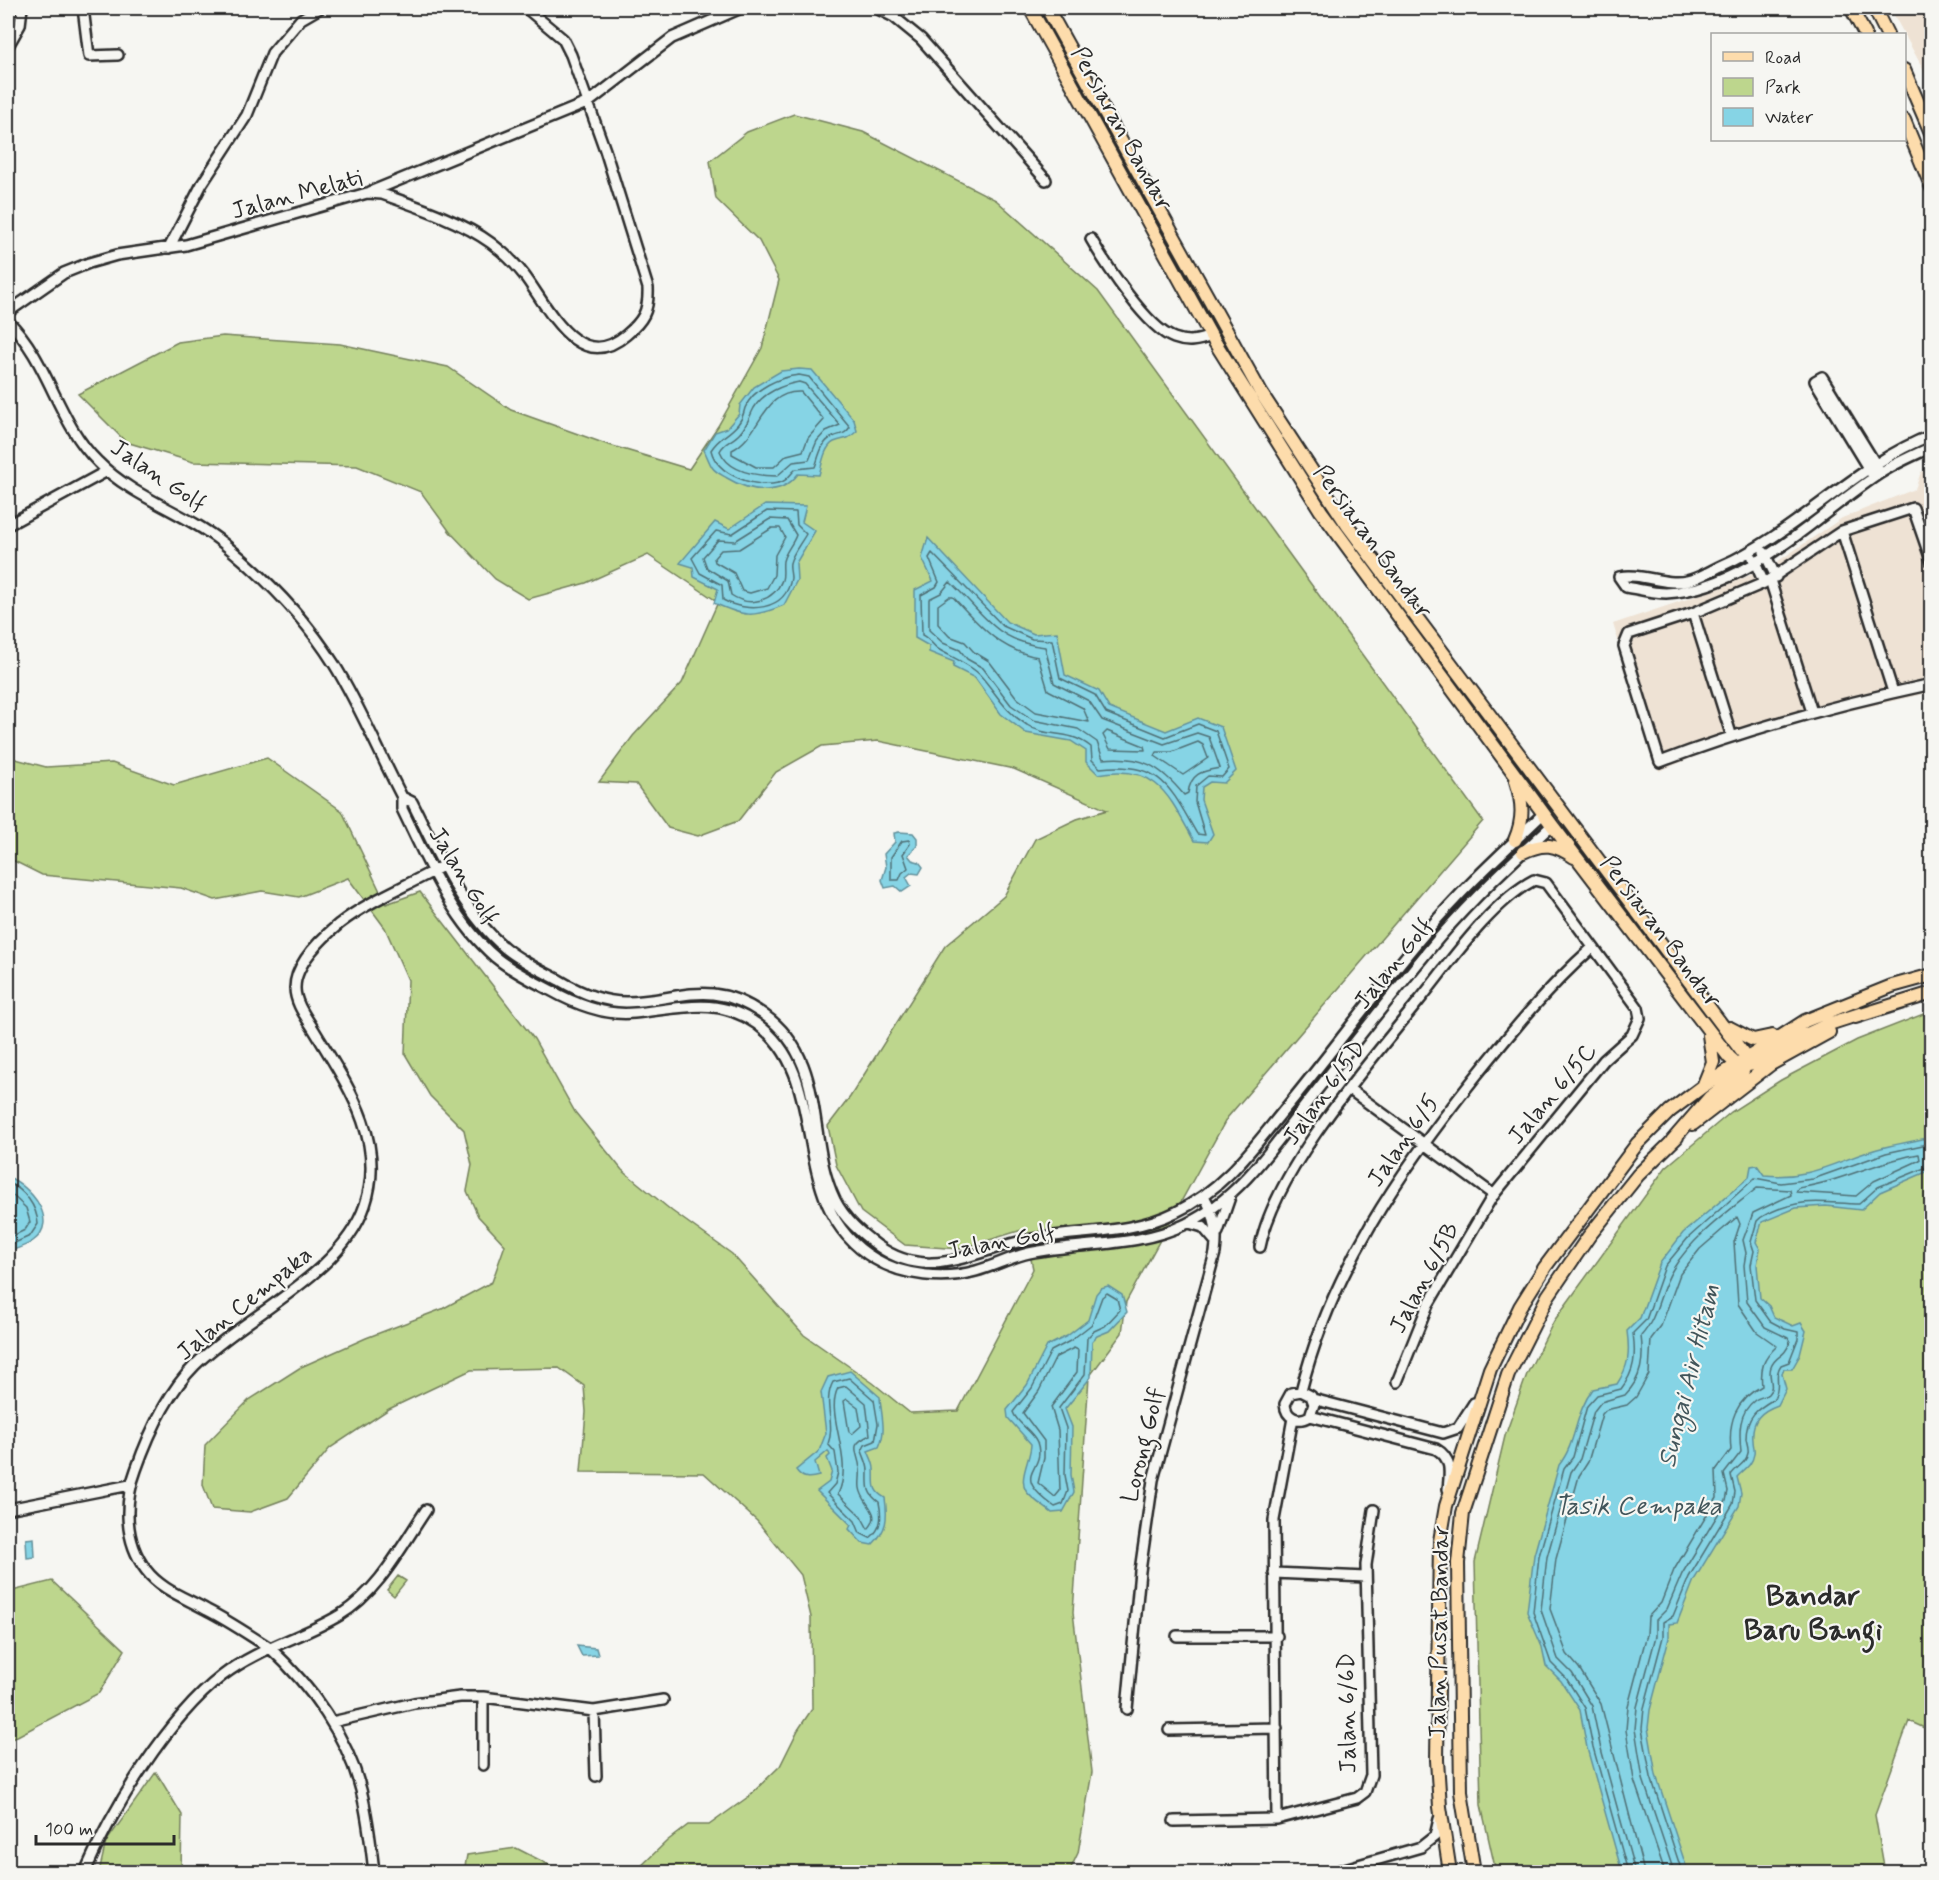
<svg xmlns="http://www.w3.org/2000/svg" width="1939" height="1880" viewBox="0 0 1939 1880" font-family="Mynerve,sans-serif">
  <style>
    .built { fill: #eee2d4 }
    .green { fill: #bdd68d; stroke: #74805c; stroke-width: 1.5 }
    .water { fill: #86d4e5; stroke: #62909b; stroke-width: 1.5 }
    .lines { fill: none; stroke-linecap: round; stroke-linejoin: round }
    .shore { stroke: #4f6f75; stroke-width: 1.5 }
    .minor-casing { stroke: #2b2b2b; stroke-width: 14 }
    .major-casing { stroke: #2b2b2b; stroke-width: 16 }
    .minor { stroke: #f6f6f2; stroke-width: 9 }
    .major { stroke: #fddcac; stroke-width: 12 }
    .labels { text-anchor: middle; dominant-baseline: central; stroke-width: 4.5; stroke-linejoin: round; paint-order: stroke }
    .street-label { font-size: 24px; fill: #2b2b2b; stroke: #f6f6f2 }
    .water-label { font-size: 26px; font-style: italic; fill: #42555a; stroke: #f6f6f2 }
    .district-label { font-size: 30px; font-weight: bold; fill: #2b2b2b; stroke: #f6f6f2 }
  </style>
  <rect width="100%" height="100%" fill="#f6f6f2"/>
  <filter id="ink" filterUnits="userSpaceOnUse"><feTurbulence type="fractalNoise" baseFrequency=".0167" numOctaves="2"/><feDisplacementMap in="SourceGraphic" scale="12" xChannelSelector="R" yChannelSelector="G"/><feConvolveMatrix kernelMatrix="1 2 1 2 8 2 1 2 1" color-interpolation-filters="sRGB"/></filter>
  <g filter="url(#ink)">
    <!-- built -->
    <path class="built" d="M1890 8H1931V89L1921 65Z
      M1931 469V692L1792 724 1726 744 1659 771 1613 624 1723 587 1771 566 1842 518 1915 489 1921 472Z"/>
    <!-- green -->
    <path class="green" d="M794 114 863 132 996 200 1098 291 1483 821 1227 1118 1126 1302 1122 1333 1089 1377 1073 1612 1092 1772 1078 1853 1069 1872H635L667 1841 688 1825H709L748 1797 780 1766 798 1730 812 1709 811 1617 801 1575 757 1521 704 1473 581 1472 586 1412 584 1386 559 1368 471 1370 389 1409 330 1448 288 1498 250 1512 212 1509 203 1485 205 1445 249 1400 301 1367 366 1338 442 1309 492 1282 505 1245 478 1216 467 1191 472 1165 464 1130 430 1096 405 1054 408 980 385 928 348 878 299 897 262 891 215 900 181 888 42 875 8 858V757L46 767 112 763 174 785 267 758 342 811 386 904 420 892 534 1039 575 1112 622 1170 672 1211 732 1254 804 1335 873 1383 910 1413 958 1411 1033 1269 1025 1229 960 1249 905 1245 861 1212 836 1165 828 1126 850 1097 945 946 1004 896 1035 839 1077 819 1107 810 1014 769 878 741 822 746 776 772 738 821 698 836 668 828 636 784 599 782 633 736 682 683 718 602 648 555 586 583 528 599 495 579 450 532 421 492 357 466 193 462 126 442 78 394 178 342 223 336 340 344 448 367 511 410 606 444 689 469 718 426 762 348 779 280 759 241 716 199 710 161 747 132Z
      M1931 1011V1731L1909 1721 1875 1815 1885 1872H1496L1481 1805 1475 1562 1505 1436 1527 1374 1554 1321 1666 1167 1731 1112 1781 1080 1857 1040Z
      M398 1576 406 1581 394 1596 387 1590Z
      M52 1581 125 1650 99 1693 8 1741V1592Z
      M156 1772 182 1815 181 1872H99L106 1842Z
      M516 1848 563 1872H464L467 1855Z"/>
    <!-- water -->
    <path class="water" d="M799 369 812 370 854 420 857 431C845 442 846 437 834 442 824 447 822 465 819 475L798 474C781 497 750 492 727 478 722 475 715 472 712 467 709 462 707 456 704 450L715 432 727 428 739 414 740 405 754 387 781 371Z
      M765 505 806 506 802 522 815 531 796 563 797 580 784 605C754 618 744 617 714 603L718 589 694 577 693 567 680 563 715 522 729 529Z
      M928 538 1007 622 1034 634 1057 632 1065 675 1099 691 1109 708 1166 731 1198 718 1221 727 1236 771 1224 783 1210 782 1202 787 1201 800 1213 834 1208 842 1194 841C1169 796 1157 763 1098 774L1086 762V751L1071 741 1026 733 1001 714 975 678 953 667 954 662 929 652V646L915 638V590L933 581 922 558Z
      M899 832 913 833 917 838V846L908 855 912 860 919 862 923 867 919 874 911 873 906 877 911 886 902 892 895 886 885 888 882 880 886 867 884 854 895 842 894 833Z
      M1931 1137V1170L1880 1192 1861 1210 1826 1206 1796 1208 1762 1222 1756 1242 1760 1249 1757 1265 1760 1298 1769 1306 1774 1317 1793 1326 1801 1323 1806 1331 1800 1355 1792 1369H1784L1782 1374 1786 1389 1778 1405C1761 1411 1751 1420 1753 1440 1753 1445 1755 1450 1754 1454 1752 1466 1744 1469 1737 1477L1741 1493 1739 1506 1694 1580 1677 1623 1669 1624V1638L1650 1710 1648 1728 1656 1775 1688 1872H1622L1587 1748 1580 1710 1561 1681 1546 1666 1542 1647 1527 1612 1534 1555 1559 1465C1577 1443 1574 1414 1593 1389L1617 1384C1629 1366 1630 1353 1627 1331L1640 1318 1660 1263 1683 1233 1749 1177 1751 1166 1757 1165 1764 1175C1816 1180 1839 1158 1885 1147 1901 1143 1916 1141 1931 1137Z
      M8 1177C29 1185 61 1221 33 1241 26 1246 16 1249 8 1252Z
      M1108 1286 1122 1295 1127 1312 1109 1331 1097 1336 1092 1341 1091 1377 1065 1409 1072 1427 1071 1475 1074 1492 1063 1512 1052 1513C1045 1507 1031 1499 1026 1491 1018 1478 1031 1458 1031 1444L1008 1418 1007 1410 1027 1385 1047 1346 1067 1336 1088 1320 1096 1294 1101 1288Z
      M850 1371 880 1397C881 1415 887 1430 879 1447L868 1451C870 1456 874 1463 874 1469 875 1484 871 1490 885 1498 888 1519 887 1530 872 1545L862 1543 849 1529 851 1525 817 1491 829 1482 832 1471 827 1458 830 1455 828 1451 815 1462 819 1476C809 1479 802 1479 796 1470L819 1451 826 1433 821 1392 828 1377Z
      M34 1538 35 1557 27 1558 26 1539Z
      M577 1646 596 1648 598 1655 582 1656Z"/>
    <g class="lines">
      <!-- shore -->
      <path class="shore" d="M799 375 809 377 850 427C844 436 841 433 833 437 821 441 819 457 815 467L796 469C790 474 787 482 778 483 754 488 717 475 711 450 720 436 728 436 738 424 743 418 743 415 745 408 753 388 780 377 799 375Z
        M799 382 805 384 840 425 826 431 817 441 809 460 793 462 777 476C757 476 729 473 720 451 724 442 733 441 740 433 748 424 749 417 754 408 763 393 782 385 799 382Z
        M801 392 824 420 808 438 803 451 787 455 774 467H756L732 454V450C761 436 762 390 801 392Z
        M767 511 796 512 797 525 806 534C801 543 792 554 790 563 789 568 791 573 791 578 786 612 747 613 723 600L722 585 700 573 692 558 716 531 732 534Z
        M770 519 787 520 796 535C793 544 785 552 783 561 782 567 784 574 782 580 774 601 750 608 731 595L728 581 707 568 703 557 718 540 735 541Z
        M772 528H780L785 537 775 555 774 575 767 588 750 593 742 591 734 573 715 562 714 558 721 550 739 549Z
        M932 553 1003 626 1032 639 1052 640 1060 678 1095 695 1106 713 1165 737 1198 724 1216 731 1229 769 1222 777 1208 776 1196 786 1195 802 1205 835 1197 834C1170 787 1161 761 1100 768L1092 760 1091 747C1067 728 1048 739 1027 725 1004 711 997 694 980 675 970 664 951 657 938 649 933 646 930 639 922 635L921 595 936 587 939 582 929 558Z
        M950 582C985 614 994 641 1045 647L1054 683 1089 701 1102 720 1164 744 1197 733 1209 737 1220 768C1203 771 1191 772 1188 793L1184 795C1160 766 1142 755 1103 759L1097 742 1078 729 1033 720 1011 705 983 668 967 659 960 650 943 643 929 630V599L941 593Z
        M949 597H953C978 624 1000 651 1038 657L1048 690 1083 708 1089 722 1036 712 1017 698 989 661 974 652 965 642 949 636 938 624V605Z
        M1107 731 1144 746 1145 750 1110 749 1103 735Z
        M1198 742 1203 745 1208 758 1183 775 1155 756 1157 752H1172Z
        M909 840 910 844 903 854 908 868 902 873 899 880H891V857L902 841Z
        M1919 1154 1920 1160 1874 1181 1856 1196 1796 1192 1798 1188C1841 1182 1877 1161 1919 1154Z
        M8 1183C24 1189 37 1206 38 1224L30 1236 8 1246
        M8 1191 26 1208 30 1222 25 1230 8 1238
        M1107 1293 1117 1299 1120 1310 1105 1326 1094 1331 1087 1338 1085 1374 1059 1408 1066 1428 1065 1475 1068 1491 1063 1504 1055 1507C1006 1472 1048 1473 1037 1442 1032 1430 1017 1424 1013 1412L1032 1388 1051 1351 1070 1341 1092 1324 1102 1297Z
        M1074 1348 1078 1350 1077 1372 1051 1407 1058 1430 1060 1491 1055 1497 1038 1483 1044 1458V1441L1023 1413 1039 1391 1056 1357Z
        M849 1378 874 1400 878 1424 875 1441 865 1445 862 1451C864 1457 868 1464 868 1471 868 1486 866 1493 879 1502 882 1517 882 1528 870 1538L860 1533 855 1521 827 1493 835 1484 838 1472 835 1452 828 1444C836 1423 822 1403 833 1382Z
        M846 1386 866 1403 870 1435C847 1446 858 1450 860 1469 861 1475 859 1482 860 1488 862 1505 884 1512 868 1529L861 1516 838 1494C855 1460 824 1415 838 1388Z
        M847 1399 858 1407 861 1426 852 1434 849 1432 844 1401Z
        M1628 1872 1593 1747 1585 1708 1566 1678 1551 1663 1533 1612 1539 1556 1564 1469 1573 1457 1587 1406 1597 1395 1621 1389C1635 1371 1636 1356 1633 1333L1646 1320 1665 1266 1688 1238 1755 1178 1781 1183 1813 1179 1886 1153 1932 1143
        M1635 1872 1600 1745 1592 1706 1572 1673 1558 1659 1541 1610 1547 1557 1571 1472 1580 1459 1594 1411 1601 1402 1625 1395C1642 1378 1644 1359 1641 1336 1659 1316 1659 1291 1673 1269 1693 1236 1728 1212 1757 1188L1790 1190 1791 1195 1753 1213 1743 1240 1746 1253 1744 1265 1747 1302 1765 1327 1788 1338 1790 1342C1784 1359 1776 1354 1771 1367 1767 1376 1776 1386 1768 1394 1765 1397 1759 1397 1755 1400 1738 1413 1739 1432 1741 1452L1724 1474 1728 1491 1726 1501 1682 1574 1667 1609 1656 1620V1636L1637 1707 1635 1729 1643 1779 1674 1872
        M1644 1872 1601 1704 1579 1668 1567 1654 1550 1609 1556 1559 1579 1476 1588 1462 1602 1414 1606 1410 1627 1405 1636 1397 1649 1374 1651 1339 1661 1326 1680 1274 1700 1249 1737 1217 1740 1224 1734 1242 1738 1304 1757 1332 1777 1346C1763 1359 1760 1368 1762 1386 1735 1400 1728 1422 1731 1450L1716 1470 1717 1498 1674 1570 1661 1603 1648 1617 1647 1634 1628 1706 1626 1730 1634 1780 1665 1872
        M1682 1872 1651 1777 1642 1729 1644 1708 1663 1637V1622L1673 1616 1689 1577 1733 1504 1735 1492 1731 1475C1736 1467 1746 1464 1748 1453 1749 1449 1747 1443 1746 1439 1746 1416 1757 1409 1774 1399 1782 1384 1773 1376 1781 1365L1789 1362 1798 1339V1332L1785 1329 1770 1321 1755 1300 1751 1265 1754 1251 1751 1242 1757 1221C1761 1216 1764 1216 1769 1213 1803 1197 1823 1203 1859 1204L1878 1187 1932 1165"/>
      <!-- minor casing -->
      <g class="minor-casing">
        <path id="minor" d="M83 8 89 56 118 55
          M876 8 894 17 921 39 1046 180
          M8 46 20 25 22 8
          M370 192 589 102 672 38 741 8
          M1091 239C1106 265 1147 328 1174 338 1187 343 1198 341 1211 336
          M169 248 202 184 247 115 272 53 301 19 320 8
          M8 312 64 273 89 263 117 255 186 245 367 193 382 194C416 206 463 222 491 243 503 252 515 263 524 275 547 305 578 376 626 335 643 321 649 311 648 288L605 150 571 55 563 39 526 8
          M8 321C49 361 57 422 98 462 133 498 185 512 223 543 265 577 305 618 334 664 360 706 379 753 402 797V809C427 860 451 919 495 957 512 971 531 980 550 990 575 1004 604 1016 634 1013 678 1009 717 995 757 1024 835 1079 783 1205 875 1259 903 1276 944 1280 976 1271 994 1266 1011 1257 1029 1253 1082 1242 1136 1248 1186 1224 1241 1198 1277 1141 1314 1094 1355 1042 1396 989 1439 938 1474 897 1513 861 1552 825
          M1932 435C1854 465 1797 533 1721 566 1710 571 1698 579 1687 581 1664 586 1641 572 1619 577L1626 587C1639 589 1653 593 1666 593 1749 588 1814 517 1879 474 1895 463 1914 455 1932 447
          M1871 473 1815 381 1822 377 1878 468
          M8 525 107 471
          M1842 531 1893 692
          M1764 552 1776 577
          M1753 558 1764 583
          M1932 563 1913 508 1842 531 1764 583 1693 613 1629 634 1624 646 1660 762C1749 728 1839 704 1932 684
          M1770 580 1812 712
          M1693 613 1731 734
          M402 797 412 802C437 851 461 911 505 948 521 961 540 970 559 980 579 992 602 1002 626 1002 679 1001 710 977 763 1014 829 1060 805 1138 835 1200 845 1220 861 1233 878 1246 926 1280 965 1255 1014 1243 1067 1229 1126 1237 1176 1212 1223 1190 1252 1149 1284 1110 1333 1051 1377 989 1427 931 1463 888 1504 851 1544 813
          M1349 1089 1494 1195
          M1189 1223 1203 1227 1215 1241
          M1218 1232 1230 1197
          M1260 1247C1275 1170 1368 1064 1418 1002 1449 964 1490 903 1534 880L1546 883 1638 1008 1640 1018 1632 1035 1604 1060 1492 1197 1428 1305 1397 1382
          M1301 1391C1331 1271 1400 1171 1476 1076 1513 1030 1548 987 1592 948
          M1313 1399 1443 1433 1458 1428 1474 1403
          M1310 1416 1314 1404 1311 1396 1301 1391 1291 1393 1285 1404C1286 1418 1298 1423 1310 1416L1436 1449C1452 1458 1450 1472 1448 1489
          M8 1509 130 1485
          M1274 1573 1366 1577
          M1177 1636H1277
          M1127 1709 1140 1571 1153 1480 1215 1253C1218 1232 1215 1215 1204 1196
          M594 1711 596 1776
          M332 1722 414 1703 460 1697H483L594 1711 663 1700
          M1169 1730 1277 1728
          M483 1765V1697
          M1277 1819 1274 1520 1293 1418
          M1174 1821 1277 1819 1357 1798 1365 1792 1371 1775 1366 1565 1374 1510
          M85 1872C113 1808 167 1719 222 1676 258 1648 302 1638 340 1615 379 1591 401 1547 426 1510
          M374 1872C371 1845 368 1817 361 1790 347 1736 311 1686 270 1648 249 1635 229 1621 207 1610 186 1598 161 1590 146 1570 124 1541 124 1502 136 1470 149 1433 167 1393 195 1365 247 1314 342 1274 365 1205 387 1140 346 1083 314 1030 306 1017 295 1003 295 988 295 964 322 938 339 924 371 899 410 885 444 865
          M1334 1872 1421 1847 1435 1836 1439 1819"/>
      </g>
      <!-- major casing -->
      <g class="major-casing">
        <path id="major" d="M1030 8 1211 336 1321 511 1552 825 1729 1057 1740 1067 1758 1063 1803 1036 1829 1024 1860 1014
          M1047 8 1261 393 1348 526 1746 1057V1064L1742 1073 1710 1097 1672 1141
          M1851 8 1865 34
          M1874 8 1887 34
          M1904 70 1932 135
          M1904 120 1932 188
          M1515 840C1524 819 1523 803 1516 781
          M1523 852C1544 842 1555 844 1574 857
          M1855 1017 1932 993
          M1730 1028 1753 1040 1772 1036
          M1704 1084 1713 1062 1709 1035
          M1693 1124 1771 1064 1829 1032
          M1450 1872 1440 1807 1437 1760 1440 1541 1446 1506 1490 1369 1520 1307 1545 1267 1637 1144 1670 1111 1702 1087 1805 1021 1892 986 1932 975
          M1474 1872 1461 1792 1458 1563 1463 1513 1508 1375 1548 1296 1589 1236 1638 1175 1677 1137"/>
      </g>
      <!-- minor -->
      <use href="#minor" class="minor"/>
      <!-- major -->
      <use href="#major" class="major"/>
    </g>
  </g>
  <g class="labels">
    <!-- street labels -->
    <g class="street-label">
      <text transform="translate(1121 129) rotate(61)">Persiaran Bandar</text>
      <text transform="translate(297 195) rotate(-15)">Jalan Melati</text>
      <text transform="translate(158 476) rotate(34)">Jalan Golf</text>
      <text transform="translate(1372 542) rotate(54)">Persiaran Bandar</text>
      <text transform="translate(463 876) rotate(58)">Jalan Golf</text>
      <text transform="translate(1660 932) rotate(53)">Persiaran Bandar</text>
      <text transform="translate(1394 964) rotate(-51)">Jalan Golf</text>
      <text transform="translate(1325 1093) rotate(-54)">Jalan 6/5D</text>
      <text transform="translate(1553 1094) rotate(-50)">Jalan 6/5C</text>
      <text transform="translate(1404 1141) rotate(-55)">Jalan 6/5</text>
      <text transform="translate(1001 1242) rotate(-11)">Jalan Golf</text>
      <text transform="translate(1425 1278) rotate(-62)">Jalan 6/5B</text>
      <text transform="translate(245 1304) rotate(-39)">Jalan Cempaka</text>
      <text transform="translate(1144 1445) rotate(-76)">Lorong Golf</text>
      <text transform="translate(1440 1632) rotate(-89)">Jalan Pusat Bandar</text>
      <text transform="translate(1348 1713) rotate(-91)">Jalan 6/6D</text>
    </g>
    <!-- water labels -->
    <g class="water-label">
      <text transform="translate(1690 1376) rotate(-76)">Sungai Air Hitam</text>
      <text x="1638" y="1507">Tasik Cempaka</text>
    </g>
    <!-- district labels -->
    <g class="district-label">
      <text x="1813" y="1596">Bandar<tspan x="1813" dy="34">Baru Bangi</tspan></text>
    </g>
  </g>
  <!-- margin -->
  <rect width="1939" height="1880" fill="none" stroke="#f6f6f2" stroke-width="30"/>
  <rect x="15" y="15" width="1909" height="1850" fill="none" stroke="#2b2b2b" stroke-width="2" filter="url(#ink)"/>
  <!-- legend -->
  <rect x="1711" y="33" width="195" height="108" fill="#f6f6f2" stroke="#a5a5a2" stroke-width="1.5"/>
  <rect x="1723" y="52" width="30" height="9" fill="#fddcac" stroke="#a5a5a2" stroke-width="1.5"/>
  <text x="1765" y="63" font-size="18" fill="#2b2b2b">Road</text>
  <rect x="1723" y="78" width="30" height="18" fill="#bdd68d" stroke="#a5a5a2" stroke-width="1.5"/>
  <text x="1765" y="93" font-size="18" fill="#2b2b2b">Park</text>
  <rect x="1723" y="108" width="30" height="18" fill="#86d4e5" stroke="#a5a5a2" stroke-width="1.5"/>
  <text x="1765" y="123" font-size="18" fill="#2b2b2b">Water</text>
  <!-- scale -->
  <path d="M36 1835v9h138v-9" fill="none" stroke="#2b2b2b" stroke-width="3"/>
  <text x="45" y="1835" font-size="18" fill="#2b2b2b" stroke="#f6f6f2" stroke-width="4.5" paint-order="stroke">100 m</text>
</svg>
